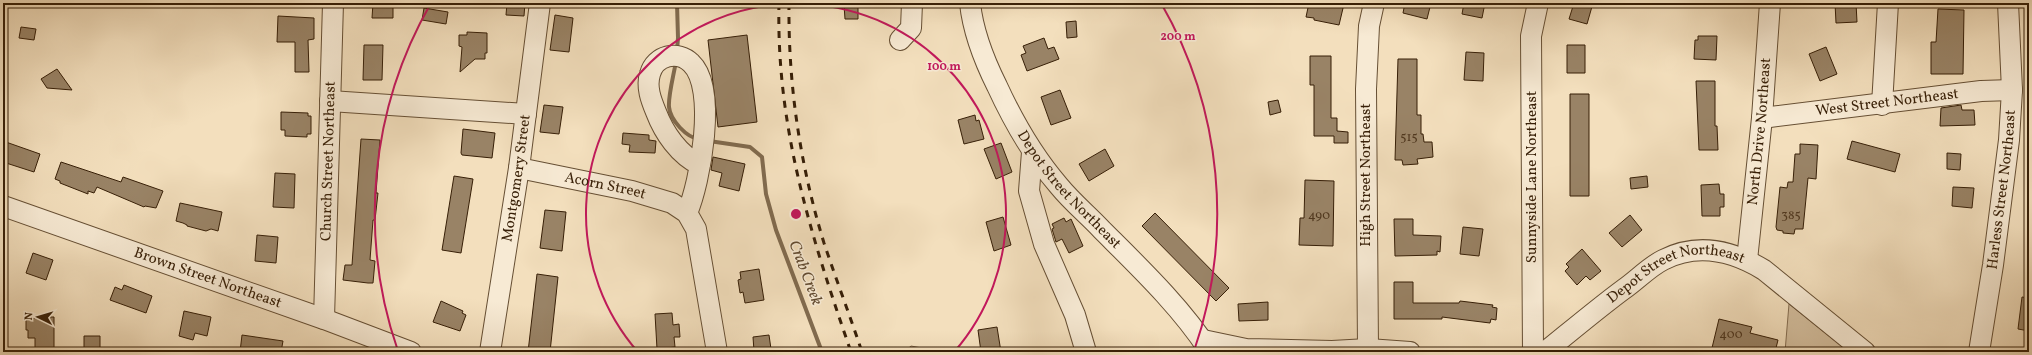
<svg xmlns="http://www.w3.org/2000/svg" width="2032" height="355" viewBox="0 0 2032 355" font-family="Vollkorn,serif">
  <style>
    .green { fill: #d3be9e; stroke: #856e52 }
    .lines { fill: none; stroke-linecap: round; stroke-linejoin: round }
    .stream { stroke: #816b4f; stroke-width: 4 }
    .building { fill: #998366; stroke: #371f07 }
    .minor-casing { stroke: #664f34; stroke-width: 22 }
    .minor { stroke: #f7ead4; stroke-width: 20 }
    .rail { stroke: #371f07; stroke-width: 3; stroke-dasharray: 7 7; stroke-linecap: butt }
    .ring { fill: none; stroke: #c2185b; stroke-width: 2 }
    .labels { text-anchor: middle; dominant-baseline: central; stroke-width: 3; stroke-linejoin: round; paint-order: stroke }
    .number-label { font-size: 13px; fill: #50381f }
    .street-label { font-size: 15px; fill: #371f07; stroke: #f7ead4 }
    .water-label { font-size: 16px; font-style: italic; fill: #624b31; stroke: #f7ead4 }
    .centre { fill: #c2185b; stroke: #f7ead4; stroke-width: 2 }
    .ring-label { font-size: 12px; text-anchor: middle; font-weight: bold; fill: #c2185b; stroke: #f7ead4; stroke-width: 3; stroke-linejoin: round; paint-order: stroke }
  </style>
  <rect width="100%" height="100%" fill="#f3dfbd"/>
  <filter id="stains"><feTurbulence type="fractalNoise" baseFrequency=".005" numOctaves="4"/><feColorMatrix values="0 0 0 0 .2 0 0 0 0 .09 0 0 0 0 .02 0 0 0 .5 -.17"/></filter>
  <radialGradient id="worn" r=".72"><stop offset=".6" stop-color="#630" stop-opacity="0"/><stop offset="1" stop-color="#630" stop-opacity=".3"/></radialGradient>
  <!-- green -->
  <path class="green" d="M1789 304 1849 352H1785Z
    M911 346 927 349 934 352H904Z"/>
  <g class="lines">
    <!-- stream -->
    <path class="stream" d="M677 3 678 38 677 50
      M676 61C674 74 668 96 669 107 670 120 687 138 699 139
      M709 141 750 147 762 157 766 194 776 230 822 352"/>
  </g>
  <!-- building -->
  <path class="building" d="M373 3H393V18H372Z
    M507 3H525L524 16 506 15Z
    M1309 3 1344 4 1339 25 1314 20V18L1306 17Z
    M1405 3H1431L1427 19 1403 13Z
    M1464 3H1485L1482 18 1462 14Z
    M1574 3H1593L1587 24 1569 19Z
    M1835 3H1856L1857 22 1836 23Z
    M844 5H858V19H845Z
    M424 8 448 12 446 24 422 20Z
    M1938 9 1964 10 1963 74H1931V42H1936Z
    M555 15 573 18 569 52 550 50Z
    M278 16 314 18V39L308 40 309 72H295V42H277Z
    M1076 21 1077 37 1067 38 1066 22Z
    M21 27 36 29 34 40 19 38Z
    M467 32 487 33V53H485V59H475L460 72 462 47 459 46V35H467Z
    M747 35 757 122 718 127 708 40Z
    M1698 36H1717L1716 60 1694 59 1695 40H1698Z
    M1044 38 1048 49 1054 47 1059 59 1027 71 1021 55 1026 53 1023 46Z
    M364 45H383L382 80H363Z
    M1567 45H1585V73H1567Z
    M1826 47 1837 74 1820 81 1809 54Z
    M1466 52 1484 53 1483 81 1464 80Z
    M1310 56H1331V118H1337V131L1348 132V143H1334V136H1314V85H1310Z
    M1398 59H1417V115H1421V134H1423L1424 142H1432L1433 157 1417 159 1418 164 1403 165 1402 160H1395Z
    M57 69 72 90 47 88 41 79Z
    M1696 81H1715V126H1717L1718 150H1699Z
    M1060 90 1071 118 1051 125 1041 97Z
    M1570 94H1589V196H1570Z
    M1278 100 1281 112 1270 115 1268 102Z
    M544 105 563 107 559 134 540 132Z
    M1961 105 1962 110H1974L1975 125 1940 126 1941 108Z
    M281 112 308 113V116H311V134H307V137L285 136V130H281Z
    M975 115 976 121 979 120 984 139 964 144 958 120Z
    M463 129 495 133 492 158 462 155 461 153Z
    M623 133 649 135V140L656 141 655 153 629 152 630 145 622 144Z
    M361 139 380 140 376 193H378L375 220H373L370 260 375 261 373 283H368L343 280 345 265H352Z
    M3 141 40 154 34 172 3 162Z
    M1852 141 1900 154 1895 172 1847 159Z
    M1001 143 1012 172 996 179 984 149Z
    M1800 144 1818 145 1816 179 1808 178 1803 229H1795L1794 234 1783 233V231L1777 230 1776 227 1780 187 1787 188 1788 182H1793L1795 154H1800Z
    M1105 149 1114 166 1089 181 1079 164Z
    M1947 153 1961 154 1960 170 1947 169Z
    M713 157 745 164 739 191 719 186 722 173 711 170Z
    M61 162 121 182 123 177 163 191 156 208 145 206 144 207 97 187 94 193 88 191V194L60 183V181L55 179Z
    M275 173 295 174 294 208 273 207Z
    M454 176 473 179 461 253 442 250Z
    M1647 176 1648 187 1631 189 1630 178Z
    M1305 180 1334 181 1333 246 1299 245 1300 218H1304Z
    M1719 184 1720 194H1724V207H1720V216H1702L1701 185Z
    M1953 187 1974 188 1972 208 1952 206Z
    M180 203 222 212 218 231 211 229 206 231 187 226V225L183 223 176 221Z
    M545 210 566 212 562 251 540 248Z
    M1155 213 1229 288 1216 301 1142 226Z
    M1630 215 1642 230 1622 247 1609 233Z
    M1003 217 1011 245 994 251 986 222Z
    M1064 218 1066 222 1071 219 1083 246 1069 253 1062 239 1056 242 1052 229 1054 228 1052 224Z
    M1394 219H1413V235L1441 236 1440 252 1437 251V255L1395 256Z
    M1463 227 1483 229 1479 256 1460 254Z
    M257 235 278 237 276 263 255 261Z
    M1582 249 1601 271 1590 280 1586 276 1577 285 1565 271 1569 267 1566 264Z
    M33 253 53 260 46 280 26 273Z
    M759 269 764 300 745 303 743 292 740 293 738 280 741 279 740 272Z
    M537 274 558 277 550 352H528Z
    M1394 282H1413V303H1459L1460 301 1493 305 1492 307 1497 308 1496 320 1491 319 1490 323 1442 317V319H1394Z
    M124 285 152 296 146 313 110 300 115 287 122 290Z
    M2022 297 2029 298V331L2018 329Z
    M441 301 463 311 462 313 466 315 460 331 433 322Z
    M1268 302V320L1239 321 1238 304Z
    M184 311 211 317 207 336 195 333 193 340 179 336Z
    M672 313 673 325 679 324 680 337H674L675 347 657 349 655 314Z
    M35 317H54V352H35V338H28V330H26V318H35Z
    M1719 319 1752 327 1750 333 1778 340 1775 352H1711Z
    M997 327 1001 352H981L978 330Z
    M242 335 283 341 281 352H240Z
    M769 335 771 349 754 351 753 337Z
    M84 336H100V349H84Z"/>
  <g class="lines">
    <!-- minor casing -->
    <g class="minor-casing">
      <g id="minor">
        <path id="s1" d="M970 3C973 32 984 60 997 86 1014 123 1033 156 1059 186 1072 202 1088 215 1102 230 1139 267 1182 308 1210 352"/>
        <path d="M900 40 911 28 912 3"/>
        <path d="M330 101 526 114"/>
        <path d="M1882 105 1888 3"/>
        <path id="s2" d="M1762 118 1981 91 2012 90"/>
        <path d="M1032 152 1029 191 1044 244 1075 315 1086 352"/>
        <path id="s3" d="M519 168 632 191 672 203 687 213 696 229 717 352"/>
        <path id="s4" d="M3 206 324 319 411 352"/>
        <path d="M687 213C700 183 718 88 691 63 678 50 655 55 650 74 646 87 651 100 656 112 664 133 679 155 700 165"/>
        <path id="s5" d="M1747 260 1762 118 1770 3"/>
        <path id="s6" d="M324 319 333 3"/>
        <path d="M1203 340 1246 349 1332 351 1368 349 1410 352"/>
        <path d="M1368 349 1366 89 1369 26 1374 3"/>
        <path id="s7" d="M490 352 519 168 540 3"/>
        <path d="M1533 352 1531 36 1538 3"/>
        <path id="s8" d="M1545 352C1571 331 1597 309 1624 289 1637 280 1649 267 1663 260 1698 242 1733 251 1764 270L1865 352"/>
        <path id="s9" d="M1979 352 1993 265 2009 140 2012 90 2008 3"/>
      </g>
    </g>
    <!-- minor -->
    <use href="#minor" class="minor"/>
    <!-- rail -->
    <path class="rail" d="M779 3C776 127 811 236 851 352
      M789 3C788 84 800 165 824 243 836 279 850 316 862 352"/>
  </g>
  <!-- distance rings -->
  <g class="ring">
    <path d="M638 352A210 210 0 1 1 954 352"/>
    <path d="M398 351A421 421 0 0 1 431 3M1161 3A421 421 0 0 1 1194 351"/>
  </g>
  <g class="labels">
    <!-- number labels -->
    <g class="number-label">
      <text x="1409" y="138">515</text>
      <text x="1319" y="216">490</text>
      <text x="1791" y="216">385</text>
      <text x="1731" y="335">400</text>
    </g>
    <!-- street labels -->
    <g class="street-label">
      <text stroke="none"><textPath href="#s2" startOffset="126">West Street Northeast</textPath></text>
      <text stroke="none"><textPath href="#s5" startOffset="129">North Drive Northeast</textPath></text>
      <text stroke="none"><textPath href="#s6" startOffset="158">Church Street Northeast</textPath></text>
      <text transform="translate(1366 175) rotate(-90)">High Street Northeast</text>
      <text transform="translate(1532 177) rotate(-90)">Sunnyside Lane Northeast</text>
      <text stroke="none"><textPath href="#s7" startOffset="176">Montgomery Street</textPath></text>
      <text stroke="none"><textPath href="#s3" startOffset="88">Acorn Street</textPath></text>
      <text stroke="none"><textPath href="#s1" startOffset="215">Depot Street Northeast</textPath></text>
      <text stroke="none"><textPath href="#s9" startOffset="164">Harless Street Northeast</textPath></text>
      <text stroke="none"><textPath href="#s4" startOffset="217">Brown Street Northeast</textPath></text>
      <text stroke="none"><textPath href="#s8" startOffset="158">Depot Street Northeast</textPath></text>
    </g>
    <!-- water labels -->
    <g class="water-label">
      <text transform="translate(805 273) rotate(69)">Crab Creek</text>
    </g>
  </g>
  <circle cx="796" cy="214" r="6" class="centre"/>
  <g class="ring-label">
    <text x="1178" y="40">200 m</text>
    <text x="944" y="70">100 m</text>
  </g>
  <!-- margin -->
  <rect width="2032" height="355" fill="none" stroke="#f3dfbd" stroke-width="16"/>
  <rect x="4" y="4" width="2024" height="347" fill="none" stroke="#371f07" stroke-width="2"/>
  <rect x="8" y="8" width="2016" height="339" fill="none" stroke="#371f07"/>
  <!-- north arrow -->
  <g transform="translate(38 317) rotate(275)" stroke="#f7ead4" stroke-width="3" paint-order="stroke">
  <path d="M0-3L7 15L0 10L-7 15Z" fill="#371f07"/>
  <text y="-6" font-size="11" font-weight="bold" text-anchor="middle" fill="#371f07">N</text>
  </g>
  <rect width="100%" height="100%" filter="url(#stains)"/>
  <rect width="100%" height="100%" fill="url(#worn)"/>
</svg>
